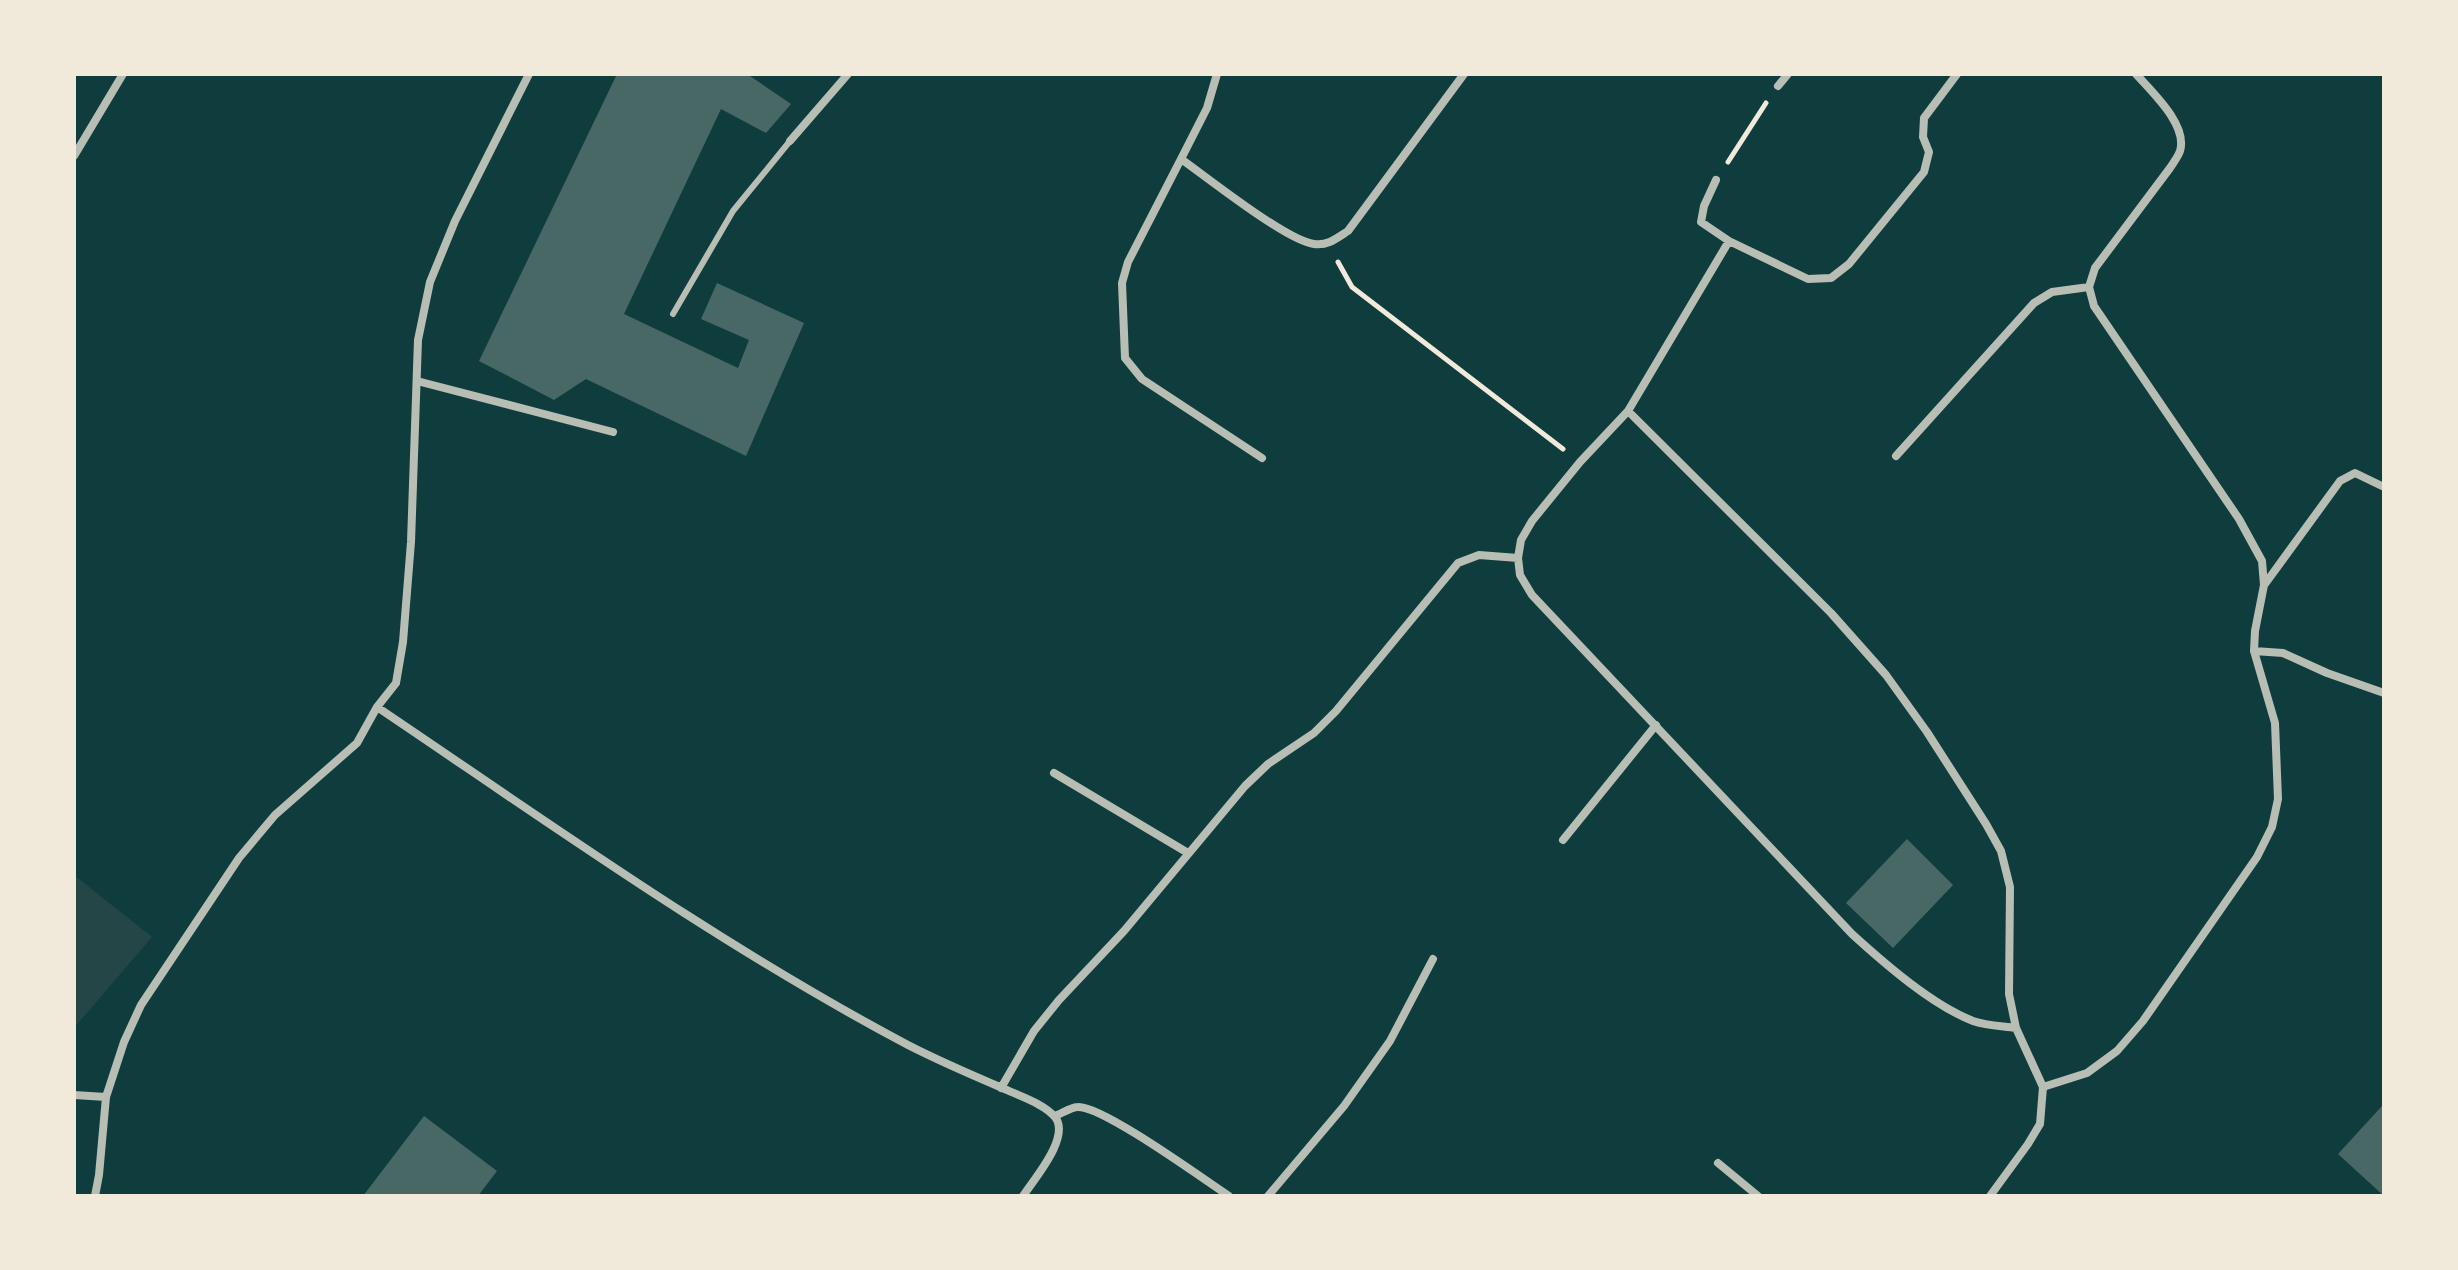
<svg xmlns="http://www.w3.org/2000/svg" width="2458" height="1270" viewBox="0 0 2458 1270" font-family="'Fira Sans',sans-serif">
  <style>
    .green { fill: #244646 }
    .building { fill: #486865 }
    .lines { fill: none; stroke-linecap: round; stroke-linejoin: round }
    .path { stroke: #f1e9da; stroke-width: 5 }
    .service { stroke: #b8beb3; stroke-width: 6 }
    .minor { stroke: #b8beb3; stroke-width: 8 }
  </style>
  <rect width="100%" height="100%" fill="#0f3d3e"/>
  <!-- green -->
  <path class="green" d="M74 875 152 937 74 1028Z"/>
  <!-- building -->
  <path class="building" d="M617 74H747L791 104 766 133 721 109 624 314 738 368 749 340 701 319 717 283 804 323 746 456 586 379 554 400 479 361Z
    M1907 839 1953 885 1893 948 1846 903Z
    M2382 1106 2384 1108V1196L2338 1154Z
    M424 1116 497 1171 478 1196H363Z"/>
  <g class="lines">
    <!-- path -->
    <path class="path" d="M1728 162 1766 103
      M1338 262 1352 287 1563 449"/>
    <!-- service -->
    <path class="service" d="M673 314 733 211 790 141"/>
    <!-- minor -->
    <path class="minor" d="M1217 74 1207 108 1181 159C1208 178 1287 241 1314 244 1328 246 1337 238 1348 231L1464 74
      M1778 86 1788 74
      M790 141 848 74
      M74 156 123 74
      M1181 159 1128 262 1122 283 1125 358 1142 379 1262 458
      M1729 241 1808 279 1831 278 1849 264 1924 172 1929 152 1923 137 1924 118 1957 74
      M417 381 613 432
      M1628 411 1831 613 1886 675 1927 732 1986 824 2001 851 2010 887 2009 994 2016 1028 2043 1087
      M1896 456 2034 303 2052 292 2089 287
      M1518 558 1520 575 1532 595 1852 934C1885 964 1932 1005 1973 1021 1987 1026 2003 1026 2016 1028
      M2265 584 2340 481 2355 473 2384 487
      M2254 651 2283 653 2327 673 2384 693
      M377 707C552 825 721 946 908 1045 941 1062 974 1076 1007 1090 1022 1097 1044 1104 1055 1117 1071 1137 1034 1179 1023 1196
      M1054 773 1188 853
      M1563 840 1656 725
      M1001 1088 1034 1031 1059 1000 1124 931 1245 786 1268 764 1314 733 1336 711 1458 563 1479 555 1518 558 1521 540 1532 521 1580 462 1628 411 1729 241 1701 222 1704 206 1716 180
      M74 1095 106 1097
      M1055 1116C1061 1114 1071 1107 1078 1107 1103 1106 1203 1179 1229 1196
      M1718 1163 1758 1196
      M95 1196 99 1175 106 1097 124 1042 141 1005 239 858 275 815 357 743 377 707 396 683 403 642 411 542 418 340 430 282 455 221 529 74
      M1268 1196 1344 1106 1390 1041 1433 959
      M1990 1196 2028 1144 2040 1124 2043 1087 2087 1073 2117 1051 2143 1021 2257 857 2272 827 2278 799 2275 723 2254 651 2255 631 2264 585 2262 561 2239 519 2094 306 2089 287 2095 268 2170 168C2173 163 2178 157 2180 151 2188 125 2152 92 2136 74"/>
  </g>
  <!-- border -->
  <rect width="2458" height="1270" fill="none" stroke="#f1e9da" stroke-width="152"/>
</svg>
